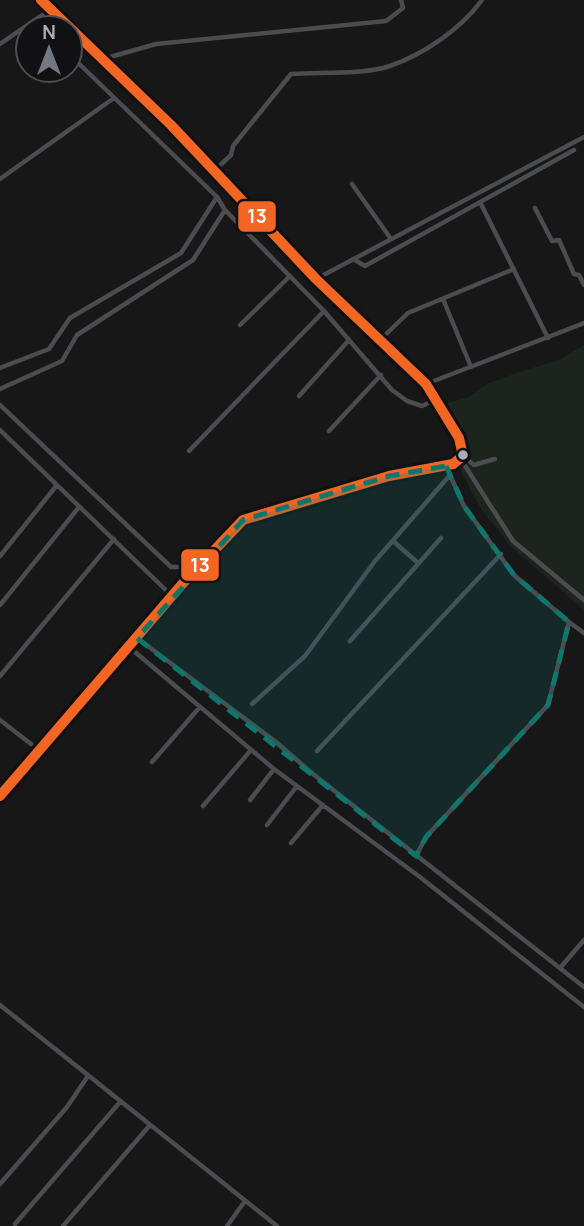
<svg xmlns="http://www.w3.org/2000/svg" width="584" height="1226" viewBox="0 0 584 1226" font-family="Manrope,sans-serif">
  <style>
    .green { fill: #1d241e }
    .lines { fill: none; stroke-linecap: round; stroke-linejoin: round }
    .minor { stroke: #4b4c50; stroke-width: 4.5 }
    .tertiary { stroke: #4b4c50; stroke-width: 5 }
    .bus-1-casing { stroke: #111113; stroke-width: 16 }
    .bus-1 { stroke: #f26522; stroke-width: 10 }
    .marked { fill: #0f766e; fill-opacity: 0.2; stroke: #0f766e; stroke-width: 5; stroke-dasharray: 14 9; stroke-linejoin: round }
    .bus-dot { fill: #a8adb8; stroke: #111113; stroke-width: 2.5 }
    .line-badge { stroke: #111113; stroke-width: 2.5 }
    .badge-label { font-size: 19px; text-anchor: middle; font-weight: bold; fill: #fff }
  </style>
  <rect width="100%" height="100%" fill="#171717"/>
  <!-- green -->
  <path class="green" d="M584 345V610L511 547 481 509 454 458 470 447C464 429 448 422 438 406L468 397 487 384 519 372 559 360Z"/>
  <g class="lines">
    <!-- minor -->
    <path class="minor" d="M0 44 51 9
      M70 55 217 197 225 210 324 311 392 390 407 401 422 406 435 400
      M103 59 156 44 386 21 403 8 401 0
      M214 171 231 155 233 146 291 74C320 72 363 75 390 66 424 54 461 29 482 0
      M0 179 114 98
      M352 184 391 239
      M480 202 548 338
      M535 208 552 241 559 240 574 274 579 275 584 285
      M353 259 365 266 574 150
      M316 279 584 137
      M443 299 471 367
      M240 325 290 276
      M380 340 408 313 514 269
      M0 368 49 349 70 318 181 253 217 197
      M426 384 584 323
      M0 389 62 361 77 335 193 260 225 210
      M299 396 349 340
      M0 405 171 567H183L192 574
      M0 430 172 596
      M329 431 381 375
      M189 451 324 311
      M463 456 474 465 495 459
      M460 458 513 541 584 600
      M393 541 418 563
      M0 556 57 485
      M0 605 79 507
      M569 622 584 633
      M137 638 276 742 313 774 584 987
      M350 641 441 538
      M129 647 274 769 420 877 584 1007
      M0 676 114 539
      M252 704 305 656 375 561 450 475
      M0 720 31 744
      M317 751 501 554
      M152 762 199 708
      M250 800 274 769
      M203 806 251 750
      M267 825 297 786
      M291 843 323 805
      M416 856 426 837 548 705 569 622 514 575 464 506 446 466
      M560 968 584 940
      M0 1005 277 1226
      M0 1184 67 1107 88 1076
      M15 1224 120 1102
      M63 1226 150 1125
      M227 1226 245 1201"/>
    <!-- tertiary -->
    <path class="tertiary" d="M0 796 184 582 243 520 389 476 453 464 463 456 459 438 426 384 316 279 171 125 41 0"/>
    <!-- bus-1 casing -->
    <g class="bus-1-casing">
      <path id="bus-1" d="M0 796 184 582 243 520 389 476 453 464 463 456 459 438 426 384 316 279 171 125 41 0"/>
    </g>
    <!-- bus-1 -->
    <use href="#bus-1" class="bus-1"/>
  </g>
  <!-- marked area -->
  <path class="marked" d="M446 466 464 506 514 575 569 622 548 705 426 837 416 856 137 638 243 520 389 476Z"/>
  <!-- markers -->
  <circle class="bus-dot" cx="463" cy="455" r="6"/>
  <g class="line-badge">
    <rect x="237" y="200" width="40" height="33" rx="7" fill="#f26522"/>
    <rect x="180" y="548" width="40" height="34" rx="7" fill="#f26522"/>
  </g>
  <g class="badge-label">
    <text x="257" y="223">13</text>
    <text x="200" y="572">13</text>
  </g>
  <!-- north arrow -->
  <g transform="translate(49 49)"><circle r="33" fill="#111113" stroke="#4d4f55" stroke-width="2"/>
  <path d="M0-5L12 26L0 18L-12 26Z" fill="#757880"/>
  <text y="-10" font-size="19" font-weight="bold" text-anchor="middle" fill="#a8adb8">N</text>
  </g>
</svg>
